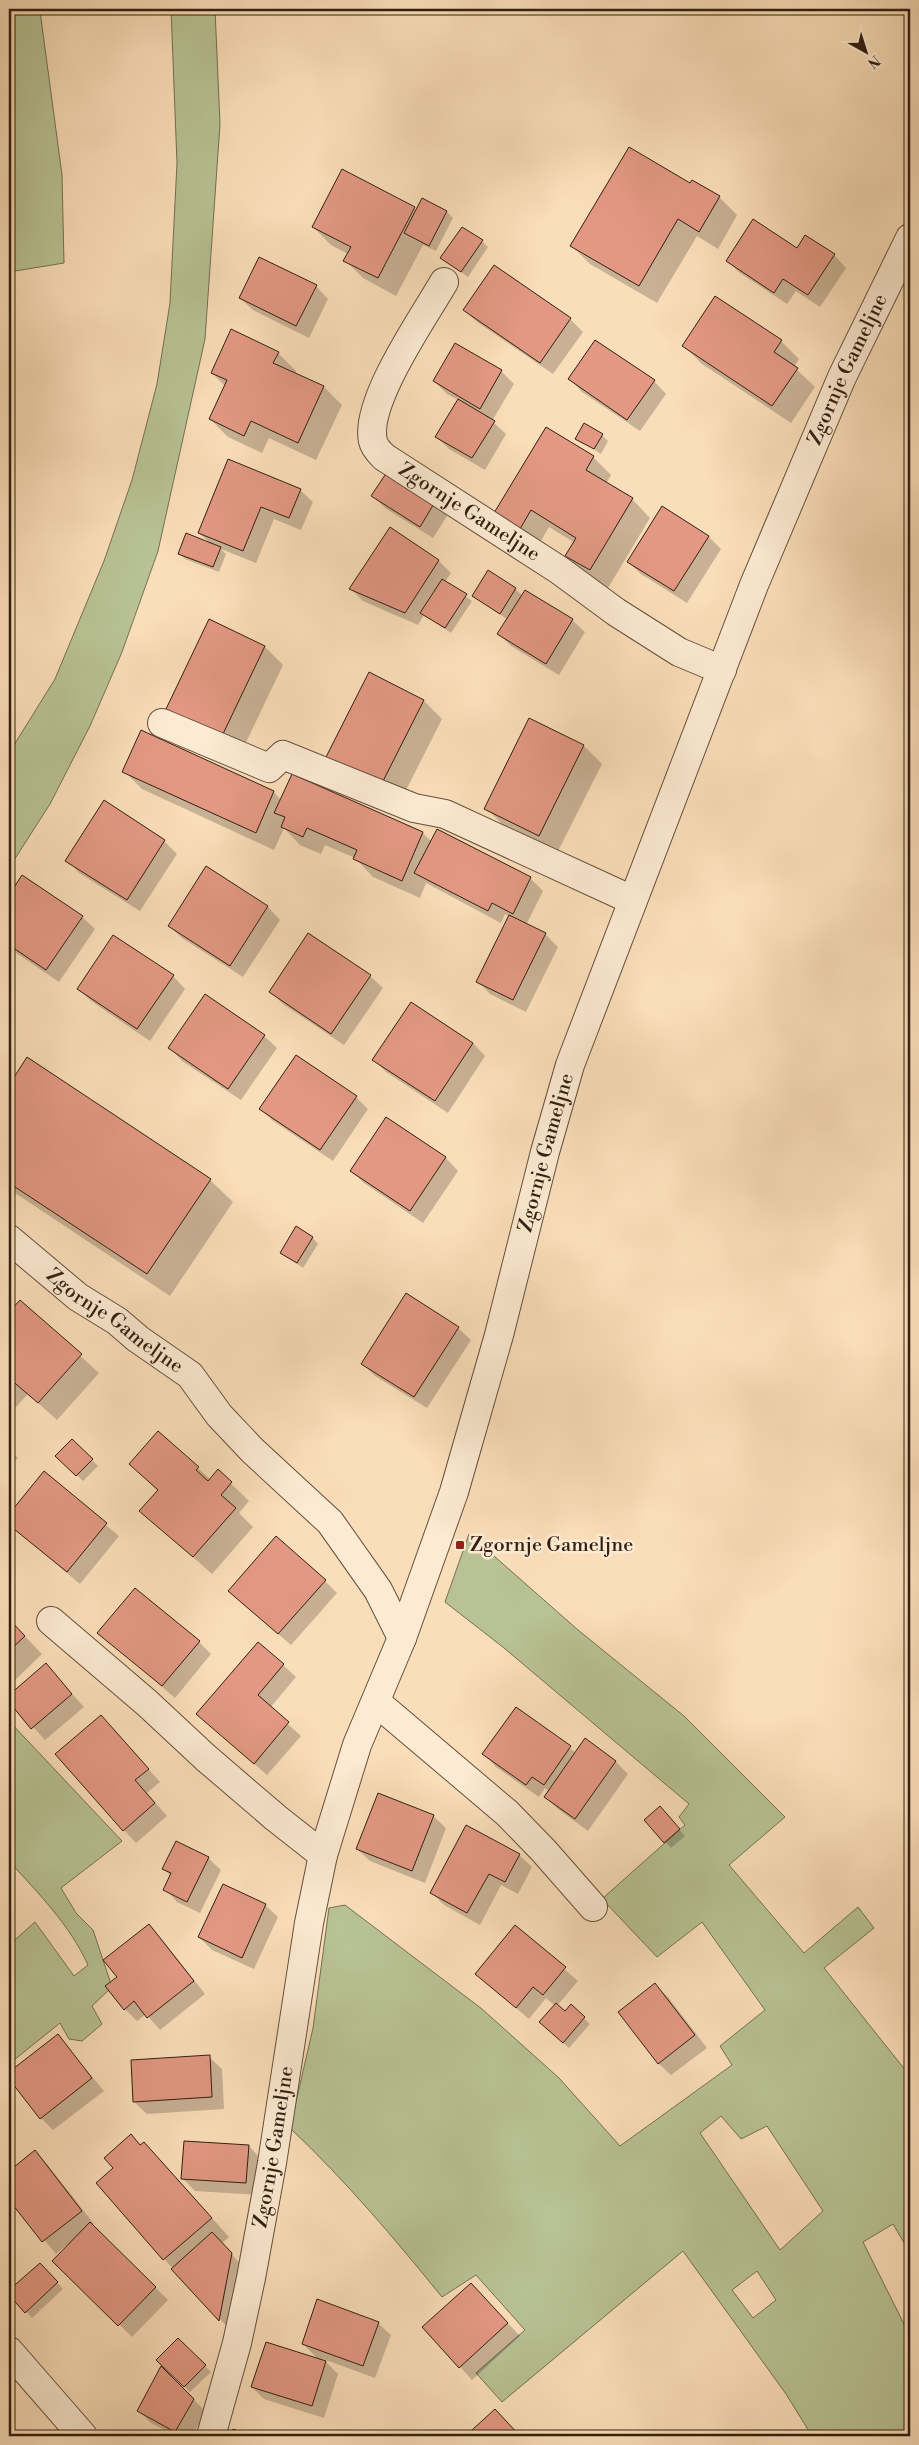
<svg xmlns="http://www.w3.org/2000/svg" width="919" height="2445" viewBox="0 0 919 2445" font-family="'Libre Bodoni',serif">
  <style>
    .green { fill: #b8c294; stroke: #747053; fill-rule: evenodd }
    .shadow { fill: #0003 }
    .building { fill: #e39883; stroke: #311f12 }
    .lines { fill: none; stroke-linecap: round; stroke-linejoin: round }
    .minor-casing { stroke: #634f3c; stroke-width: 30 }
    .tertiary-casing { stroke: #634f3c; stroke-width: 30 }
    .minor { stroke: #fcead2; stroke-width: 28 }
    .tertiary { stroke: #fcead2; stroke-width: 28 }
    .poi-dot { fill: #8f2418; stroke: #fcead2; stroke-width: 2 }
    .labels { text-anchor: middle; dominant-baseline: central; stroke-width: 5; stroke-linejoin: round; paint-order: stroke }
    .street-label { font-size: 20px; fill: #311f12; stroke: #fcead2 }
    .poi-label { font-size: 20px; fill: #311f12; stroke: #fcead2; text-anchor: start }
  </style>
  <rect width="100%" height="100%" fill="#fadeb9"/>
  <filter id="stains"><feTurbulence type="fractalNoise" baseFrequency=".004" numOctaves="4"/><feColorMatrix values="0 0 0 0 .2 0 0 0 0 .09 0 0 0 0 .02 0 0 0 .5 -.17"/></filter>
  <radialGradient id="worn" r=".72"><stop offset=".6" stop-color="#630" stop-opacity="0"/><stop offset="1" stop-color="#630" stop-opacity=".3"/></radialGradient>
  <!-- green -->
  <path class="green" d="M9 9H40V11L62 175 64 263 9 272Z
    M171 9H215L220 124 205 339 158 551 122 652 90 726 50 804 9 868V753L55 679 104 561 132 480 157 384 170 303 177 163Z
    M469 1534 578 1630 684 1716 785 1817 729 1865 804 1953 858 1907 874 1928 824 1968 910 2076V2253L893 2224 863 2242 910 2336V2436H812L786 2394 683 2251 502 2402 476 2373 525 2330 476 2275 442 2297C394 2238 346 2181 290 2128L313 2028 329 1908 345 1905 482 2009 559 2078 620 2146 732 2065 720 2046 765 2010 702 1922 657 1957 602 1899 685 1825 679 1817 689 1804 504 1648 445 1602ZM721 2116 741 2139 767 2126 823 2211 780 2250 700 2133ZM757 2271 776 2300 753 2318 732 2290Z
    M9 1721 122 1841 61 1888 76 1913 93 1930 112 1987 92 2006 102 2024 82 2041 69 2039 60 2023 9 2064V1945L35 1922 74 1976 88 1965C70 1925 38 1893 9 1861Z"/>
  <!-- shadow -->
  <path class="shadow" d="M690 185 719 197 737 215 718 249 697 236 657 303 590 264 572 246Z
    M423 200 447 212 453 218 436 251 423 245 396 296 363 278 345 260 348 254 331 245 313 227 414 208 417 211Z
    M482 241 488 247 468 277 442 258Z
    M834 255 846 268 820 307 796 291 787 304 740 273 727 261Z
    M494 267 570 319 583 332 553 374 477 322 464 310Z
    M316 286 328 299 309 338 253 310 240 298Z
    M781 341 799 359 794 367 815 387 791 423 702 364 684 346Z
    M278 353 296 371 295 374 324 387 342 405 316 460 269 438 262 453 228 437 210 419 225 386 212 373Z
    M501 371 514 384 492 421 506 434 485 470 449 449 437 437 458 400 447 394 434 381Z
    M570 379 654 381 666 394 640 431 582 392Z
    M602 435 608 441 601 454 577 438Z
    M593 457 611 475 606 484 632 499 650 518 608 588 585 574 567 556 575 543 549 527 538 546 495 513Z
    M300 490 313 502 301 530 274 519 256 563 221 549 226 554 219 572 185 559 179 553 211 544 199 533Z
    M373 496 434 503 447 516 433 538 385 508Z
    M663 508 709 537 721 549 687 603 641 574 628 562Z
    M391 529 439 561 451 573 445 582 472 601 451 633 424 615 418 625 363 601 351 589Z
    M515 589 523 596 572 620 585 632 559 675 511 646 499 634 508 620 474 596Z
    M210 621 265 647 283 665 241 753 186 727 168 709Z
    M370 673 424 701 442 719 398 806 344 779Z
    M530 720 584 746 602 764 557 853 504 826 486 808Z
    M142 732 274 792 281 800 423 833 432 842 438 831 530 878 543 891 526 925 545 934 558 947 526 1012 490 994 478 981 510 917 505 914 501 923 426 883 420 898 373 877 355 858 325 845 321 854 300 845 284 828 274 850 142 789 124 771Z
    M104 802 164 841 177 854 140 911 79 873 67 860Z
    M206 868 268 907 280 920 243 977 182 938 169 926Z
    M23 877 82 917 95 929 59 982 9 948V897Z
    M173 976 185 989 150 1041 91 1001 78 989Z
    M370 976 383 988 344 1045 283 1004 270 991Z
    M264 1036 277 1048 241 1100 182 1061 170 1048Z
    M473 1043 485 1056 448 1113 386 1072 374 1060Z
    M27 1059 210 1180 233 1202 170 1296 9 1189V1087Z
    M356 1097 368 1109 333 1161 273 1121 261 1109Z
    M387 1118 446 1158 458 1171 423 1223 364 1183 351 1171Z
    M312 1237 318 1244 303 1268 281 1253Z
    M20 1301 99 1373 57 1420 28 1394 16 1407 9 1401V1314Z
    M458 1328 471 1340 427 1408 375 1376 363 1364Z
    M158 1433 210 1479 218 1471 249 1501 239 1513 253 1527 212 1574 141 1511 158 1491 130 1464Z
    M72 1440 98 1466 83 1481 57 1456Z
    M9 1449 18 1458 9 1468Z
    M44 1473 119 1536 80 1584 9 1524V1516Z
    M325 1581 337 1593 291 1645 242 1603Z
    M9 1620 42 1654 9 1686Z
    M99 1633 199 1642 211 1654 175 1698Z
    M46 1665 84 1707 45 1740 9 1700V1697Z
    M283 1665 296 1677 270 1708 301 1736 267 1775 197 1714Z
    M516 1709 576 1753 615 1761 628 1774 588 1831 558 1809 546 1797 549 1792 545 1788 539 1797 496 1767 484 1754Z
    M113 1729 160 1782 147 1793 167 1816 136 1843 124 1830Z
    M666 1814 685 1836 671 1848 646 1820Z
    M433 1816 446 1828 425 1883 370 1861 357 1849Z
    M519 1855 532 1867 518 1894 501 1885 480 1925 444 1905 432 1893Z
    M208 1858 221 1870 200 1913 177 1902 165 1889 171 1876 163 1869Z
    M265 1905 278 1917 254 1969 212 1950 199 1937Z
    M149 1926 161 1938 205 1994 160 2030 146 2014 137 2021 125 2009 118 1978Z
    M515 1927 578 1981 557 2006 565 2013 571 2006 590 2024 569 2048 546 2028 555 2006 546 1998 529 2019 476 1974Z
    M655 1985 668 1997 707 2048 671 2075 658 2063Z
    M58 2036 104 2091 53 2130 41 2118 9 2077V2074Z
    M209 2057 222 2069 224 2109 147 2114 134 2102Z
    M131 2136 141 2146 143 2143 162 2162 229 2237 222 2243 243 2267 232 2332 173 2269 98 2183 114 2169Z
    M249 2146 261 2159 258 2195 195 2191 182 2178Z
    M35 2152 47 2164 94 2224 92 2225 168 2300 132 2337 54 2261 71 2241 56 2254 9 2198V2172Z
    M40 2264 63 2289 32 2318 9 2292Z
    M483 2297 520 2336 472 2380 424 2327Z
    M378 2323 391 2335 375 2378 323 2359 338 2374 324 2418 264 2399 252 2387 319 2360 303 2344Z
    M178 2339 211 2372 190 2392 158 2360Z
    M162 2368 206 2412 192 2436H175L151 2423 139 2411Z"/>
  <!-- building -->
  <path class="building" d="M629 147 690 183 692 180 720 196 699 232 678 219 639 286 570 246Z
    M342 169 415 207 378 278 343 261 351 247 312 227Z
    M422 198 447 211 429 246 404 233Z
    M753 219 797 248 805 235 835 254 808 295 783 279 774 293 726 261Z
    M462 227 483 240 461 272 440 258Z
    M259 257 317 285 296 326 239 298Z
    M494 265 571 318 540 363 463 310Z
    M715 296 782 340 774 352 798 368 772 406 682 346Z
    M231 329 279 352 273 363 324 386 298 443 251 421 244 436 209 419 227 380 211 373Z
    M595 340 655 380 627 420 568 379Z
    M455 343 502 370 480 409 433 381Z
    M458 399 495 421 472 458 435 437Z
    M584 423 603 434 594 449 575 439Z
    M546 427 594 456 586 470 633 498 590 570 565 556 576 538 531 510 520 529 494 513Z
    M228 459 301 489 289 518 261 507 243 551 198 533Z
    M387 472 435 502 420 527 371 496Z
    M662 506 709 536 674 591 627 562Z
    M390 527 439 560 405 613 349 589Z
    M186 533 221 547 213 567 178 554Z
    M488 570 516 588 500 614 472 596Z
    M442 579 467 594 445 628 420 613Z
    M525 590 573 619 546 664 497 634Z
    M209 619 265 646 222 736 166 709Z
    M369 672 424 700 379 789 324 761Z
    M529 718 584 745 539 836 484 809Z
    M141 730 274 791 256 833 122 772Z
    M292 774 423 832 402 881 353 859 357 850 307 828 303 837 281 827 285 817 274 813Z
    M104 800 165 840 127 900 65 861Z
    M437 829 531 877 513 914 492 903 488 911 414 873Z
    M206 866 268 906 230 966 168 926Z
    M22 875 83 916 46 970 9 945V895Z
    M509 915 546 933 513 1000 476 982Z
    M308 933 371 975 331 1034 269 992Z
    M113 935 174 975 137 1029 77 989Z
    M205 994 265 1035 228 1089 168 1048Z
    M411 1002 473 1043 435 1101 372 1060Z
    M296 1055 357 1096 320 1150 259 1109Z
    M27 1057 211 1179 147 1274 9 1183V1085Z
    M386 1117 446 1157 410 1211 350 1171Z
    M296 1226 313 1237 297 1263 280 1253Z
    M406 1293 459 1327 414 1397 361 1364Z
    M20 1300 82 1354 38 1403 9 1378V1312Z
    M158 1431 199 1467 196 1470 208 1481 218 1469 232 1482 221 1495 236 1508 193 1557 139 1511 158 1490 129 1464Z
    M72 1439 93 1459 76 1476 55 1456Z
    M44 1471 107 1523 67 1572 9 1525V1514Z
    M276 1536 326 1580 278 1634 228 1591Z
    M135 1588 200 1641 162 1686 97 1633Z
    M9 1619 25 1636 9 1651Z
    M258 1642 284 1664 258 1695 289 1722 254 1764 196 1714Z
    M46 1663 72 1694 31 1729 9 1702V1695Z
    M516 1707 571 1746 544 1785 532 1777 526 1785 482 1754Z
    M101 1715 149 1769 135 1780 155 1803 123 1831 55 1754Z
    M585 1738 616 1761 575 1819 544 1797Z
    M378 1793 434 1815 412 1871 356 1849Z
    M660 1806 680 1829 664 1843 644 1820Z
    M466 1825 520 1854 505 1882 489 1874 467 1913 430 1893Z
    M176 1841 209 1857 187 1902 163 1890 171 1873 162 1869Z
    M223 1884 266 1904 242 1958 198 1937Z
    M149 1924 194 1981 147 2018 134 2001 124 2010 105 1986 117 1977 103 1960Z
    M515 1925 566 1967 543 1995 533 1987 516 2008 475 1974Z
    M655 1983 695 2035 658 2064 618 2012Z
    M556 2003 565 2011 571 2004 585 2017 563 2043 539 2022Z
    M58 2034 92 2078 40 2119 9 2079V2072Z
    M210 2055 212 2097 133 2102 131 2060Z
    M131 2134 140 2145 144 2142 212 2218 163 2260 96 2183 113 2168 104 2158Z
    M184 2141 249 2145 246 2183 181 2179Z
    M35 2150 82 2211 42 2242 9 2200V2171Z
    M90 2222 156 2287 118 2326 52 2261Z
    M212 2232 232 2253 219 2321 171 2269Z
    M40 2263 58 2282 25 2313 9 2295V2290Z
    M471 2283 508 2323 459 2368 422 2327Z
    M317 2299 379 2322 363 2366 302 2344Z
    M178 2338 206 2365 184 2387 156 2360Z
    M266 2342 326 2361 312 2406 251 2387Z
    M161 2366 194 2399 175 2432 137 2411Z
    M495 2409 520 2436H477L472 2430Z
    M233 2429 251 2436H230Z"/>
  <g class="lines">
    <!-- minor casing -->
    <g class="minor-casing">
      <g id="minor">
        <path id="s1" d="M444 282C424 317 364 402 373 441 374 447 380 453 384 457L559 570 616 612 679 652 722 670"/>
        <path d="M162 723 269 768 283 755 414 808 445 814 632 900"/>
        <path id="s2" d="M9 1239 78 1297 117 1321 138 1339 190 1375 219 1415 252 1450 330 1522 378 1590 402 1638"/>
        <path d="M51 1621 147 1703 206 1758 276 1818 323 1855"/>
        <path d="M376 1702 507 1813 543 1850 593 1907"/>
        <path d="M9 2351 83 2436"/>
      </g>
    </g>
    <!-- tertiary casing -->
    <g class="tertiary-casing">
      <g id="tertiary">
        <path id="s3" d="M211 2436 237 2343 251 2278 272 2163 309 1923 323 1855 357 1745 402 1638 454 1492 499 1335 545 1152 570 1065 754 585 842 377 910 238"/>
      </g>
    </g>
    <!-- minor -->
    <use href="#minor" class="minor"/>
    <!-- tertiary -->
    <use href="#tertiary" class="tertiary"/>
  </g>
  <!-- markers -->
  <rect class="poi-dot" x="455" y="1540" width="10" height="10" rx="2.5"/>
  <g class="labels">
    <!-- street labels -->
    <g class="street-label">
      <text stroke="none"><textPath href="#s3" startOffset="2170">Zgornje Gameljne</textPath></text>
      <text stroke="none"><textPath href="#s1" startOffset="298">Zgornje Gameljne</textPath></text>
      <text stroke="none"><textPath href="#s3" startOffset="1330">Zgornje Gameljne</textPath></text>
      <text stroke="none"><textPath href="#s2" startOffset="134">Zgornje Gameljne</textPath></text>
      <text stroke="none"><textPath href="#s3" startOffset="296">Zgornje Gameljne</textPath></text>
    </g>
    <!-- poi labels -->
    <g class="poi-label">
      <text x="470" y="1545">Zgornje Gameljne</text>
    </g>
  </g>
  <!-- margin -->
  <rect width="919" height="2445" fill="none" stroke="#fadeb9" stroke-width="30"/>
  <rect x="10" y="10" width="899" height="2425" fill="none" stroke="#311f12" stroke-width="2.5"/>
  <rect x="15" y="15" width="889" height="2415" fill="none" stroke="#311f12"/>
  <!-- north arrow -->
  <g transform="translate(866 52) rotate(141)" stroke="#fcead2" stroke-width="4" paint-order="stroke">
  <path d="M0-4L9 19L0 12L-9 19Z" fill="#311f12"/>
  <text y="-8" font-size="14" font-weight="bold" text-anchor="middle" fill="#311f12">N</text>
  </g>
  <rect width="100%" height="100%" filter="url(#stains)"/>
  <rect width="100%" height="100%" fill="url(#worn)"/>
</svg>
